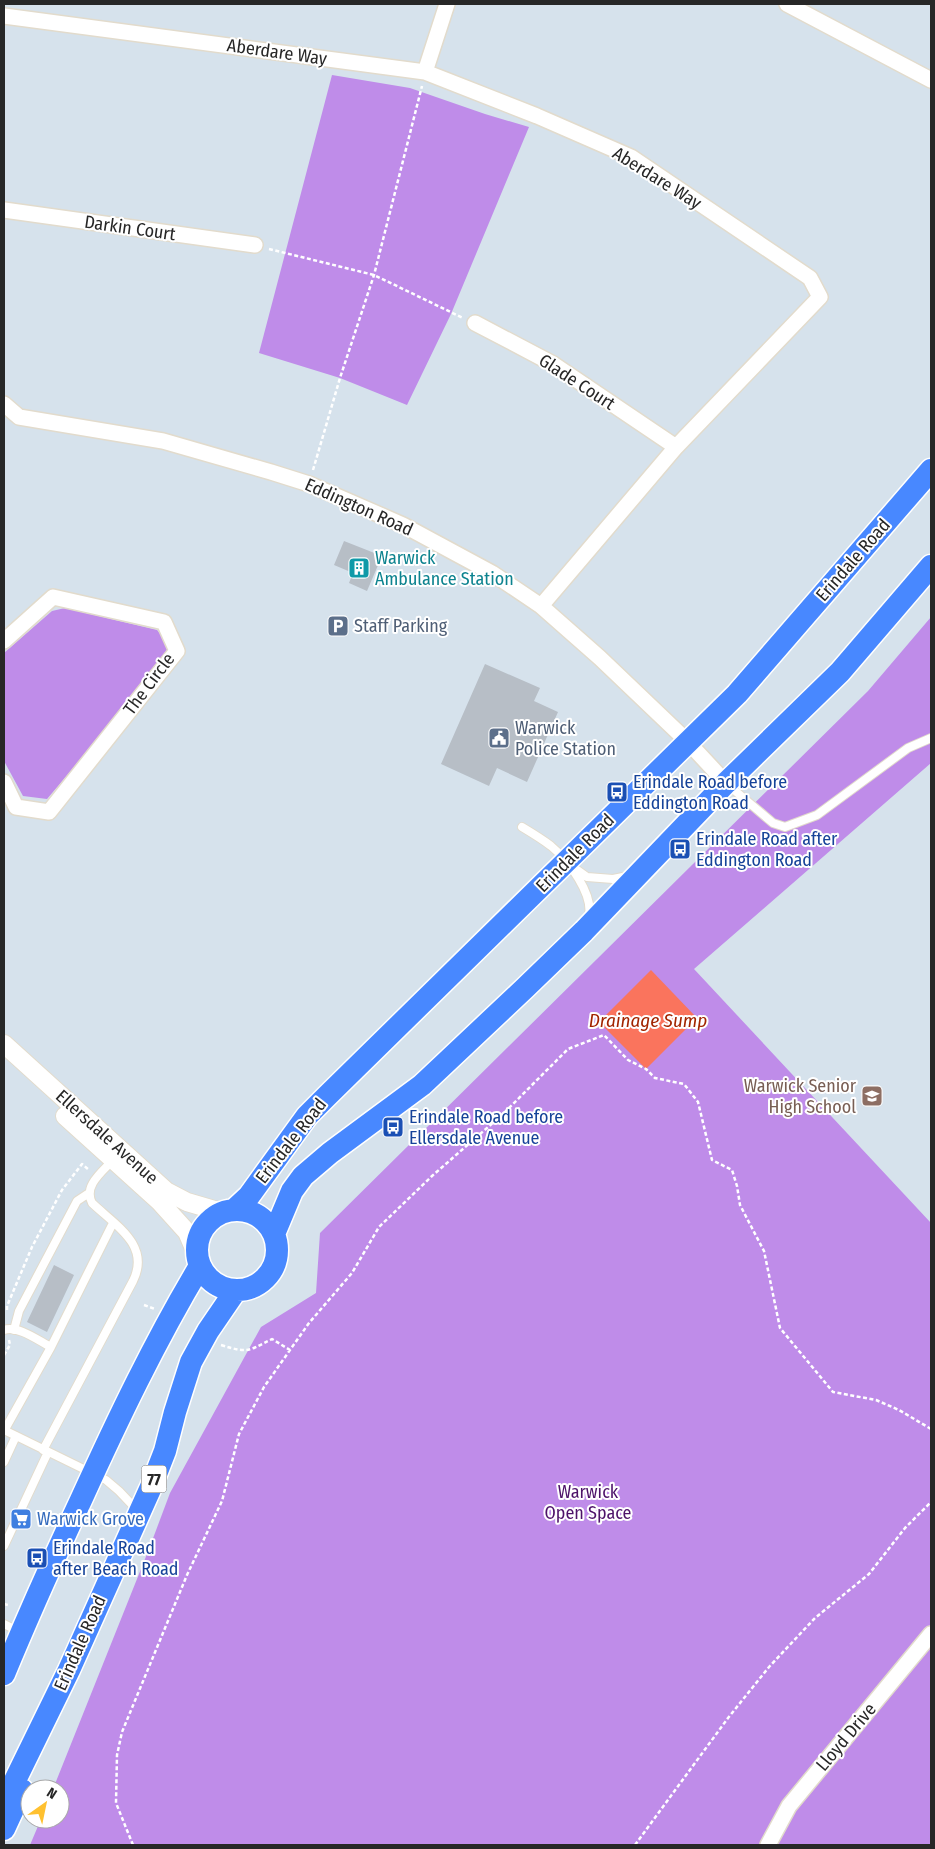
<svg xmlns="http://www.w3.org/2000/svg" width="935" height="1849" viewBox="0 0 935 1849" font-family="'Fira Sans Condensed',sans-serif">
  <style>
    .green { fill: #bf8ce9 }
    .water { fill: #fa745d }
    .building { fill: #b7bec6 }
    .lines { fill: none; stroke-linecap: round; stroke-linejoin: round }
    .service-casing { stroke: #e2dbcc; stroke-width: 10 }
    .minor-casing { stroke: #e2dbcc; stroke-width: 18 }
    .tertiary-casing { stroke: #e2dbcc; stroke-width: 20 }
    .primary-casing { stroke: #fff; stroke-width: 25 }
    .path { stroke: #fff; stroke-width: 2.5; stroke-dasharray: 4 2.5; stroke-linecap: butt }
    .service { stroke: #fff; stroke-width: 8 }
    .minor { stroke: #fff; stroke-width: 15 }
    .tertiary { stroke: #fff; stroke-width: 18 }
    .primary { stroke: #4888ff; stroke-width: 22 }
    .labels { text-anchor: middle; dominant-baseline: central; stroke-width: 4; stroke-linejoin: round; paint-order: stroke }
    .shield { fill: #fff; stroke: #686868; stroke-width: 1 }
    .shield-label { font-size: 16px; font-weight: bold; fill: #272727 }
    .street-label { font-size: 18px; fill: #272727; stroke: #fff }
    .culture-label { font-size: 18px; fill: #0d838f; stroke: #fff; text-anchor: start }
    .service-label { font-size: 18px; fill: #4e5e75; stroke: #fff; text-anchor: start }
    .transit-label { font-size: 18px; fill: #164399; stroke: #fff; text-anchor: start }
    .education-label { font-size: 18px; fill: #785e54; stroke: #fff; text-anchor: end }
    .park-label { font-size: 18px; fill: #4d1269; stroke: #fff }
    .shop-label { font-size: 18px; fill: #366cbe; stroke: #fff; text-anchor: start }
    .water-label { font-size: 19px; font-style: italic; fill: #a22500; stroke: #fff }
  </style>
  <rect width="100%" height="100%" fill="#d6e2ec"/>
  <!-- green -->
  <path class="green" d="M332 75 410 88 485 114 529 127 451 314 407 405 340 378 259 353Z
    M65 608 157 630 168 643 171 653 47 799 23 796 4 761V653L52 611Z
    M931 617V763L694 969 931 1223V1845H30L41 1819H60V1789H53L149 1549 170 1493 261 1327 316 1293 320 1233 868 691Z"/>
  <!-- water -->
  <path class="water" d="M651 970 697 1018 646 1069 599 1022Z"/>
  <!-- building -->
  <path class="building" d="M344 541 382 556 367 591 349 583 353 573 334 565Z
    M485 664 540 688 534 701 558 712 527 782 497 768 489 786 441 764Z
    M54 1265 74 1275 47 1332 27 1322Z"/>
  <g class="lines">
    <!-- service casing -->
    <g class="service-casing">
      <path id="service" d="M727 784 773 823 785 827 817 815 908 748 931 738
        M522 827C532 833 542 839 551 846 568 860 596 896 588 919
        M573 867 587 877 613 879 628 876
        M4 1330C18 1325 39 1341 51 1347
        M14 1330 19 1311 77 1201 89 1193
        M4 1430 106 1480 119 1491 138 1511
        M4 1431 51 1347 113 1223
        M43 1450 133 1281C151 1245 115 1225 92 1203 83 1186 102 1172 113 1160
        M4 1462 16 1436
        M4 1546 48 1452
        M4 1624 20 1632"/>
    </g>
    <!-- minor casing -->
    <g class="minor-casing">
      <path id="minor" d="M787 4 931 80
        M4 16 425 72 537 116 631 157 810 278 820 297 676 447 541 606
        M425 72 447 4
        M4 210 255 245
        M475 323 553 364 676 447
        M4 404 19 417 163 441 271 472 309 484 403 525 492 573 541 606 600 658 687 741 726 783
        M4 641 53 597 164 622 177 651 49 812 16 807 4 782
        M768 1845 789 1806 931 1634"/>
    </g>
    <!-- tertiary casing -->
    <g class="tertiary-casing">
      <path id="tertiary" d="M4 1044 166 1191 187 1202 221 1212
        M65 1116 159 1201 187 1232 196 1253"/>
    </g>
    <!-- primary casing -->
    <g class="primary-casing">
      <path id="primary" d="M235 1209 249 1196 307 1116 327 1096 737 694 931 470
        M197 1250a40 40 0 1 1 80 0a40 40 0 1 1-80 0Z
        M274 1234 292 1191 303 1176 330 1153 422 1085 525 988 584 931 726 783 840 672 931 566
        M4 1674C28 1616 54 1558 81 1500 117 1421 155 1341 200 1266
        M4 1803 69 1670 151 1487 165 1451 175 1412 191 1362 208 1331 236 1290
        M4 1829 22 1790"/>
    </g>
    <!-- path -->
    <path class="path" d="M269 249 374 275 463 318
      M313 470 340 378 374 275 422 86
      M144 1305 155 1309
      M7 1310V1306L32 1247 62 1190 82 1164 89 1170
      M221 1345C247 1353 247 1352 272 1339L290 1350
      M4 1355 10 1345 9 1340
      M4 1604 8 1605
      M133 1845 116 1803 117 1755 122 1732 187 1575 222 1501 239 1434 264 1387 309 1323 352 1273 379 1227 432 1176 503 1114 568 1049 604 1035 628 1060 646 1069 655 1078 684 1084 698 1102 712 1160 732 1170 737 1186 740 1205 764 1251 780 1328 833 1392 876 1400 899 1410 931 1429
      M635 1845 728 1718 769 1667 815 1618 869 1574 905 1528 931 1502"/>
    <!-- service -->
    <use href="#service" class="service"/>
    <!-- minor -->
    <use href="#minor" class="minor"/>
    <!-- tertiary -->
    <use href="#tertiary" class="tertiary"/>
    <!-- primary -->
    <use href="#primary" class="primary"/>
  </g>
  <!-- icons -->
  <defs>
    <g id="building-square" transform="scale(1.125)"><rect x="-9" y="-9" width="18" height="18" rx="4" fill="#0f9aa8" stroke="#fff"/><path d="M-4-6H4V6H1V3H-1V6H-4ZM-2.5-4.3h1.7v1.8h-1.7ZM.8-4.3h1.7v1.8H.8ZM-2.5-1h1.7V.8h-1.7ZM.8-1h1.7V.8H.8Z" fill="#fff"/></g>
    <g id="parking-square" transform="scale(1.125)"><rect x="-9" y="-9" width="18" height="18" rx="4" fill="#5c6f8a" stroke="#fff"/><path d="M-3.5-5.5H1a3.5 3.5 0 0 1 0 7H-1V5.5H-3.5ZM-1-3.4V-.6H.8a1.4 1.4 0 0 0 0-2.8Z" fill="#fff"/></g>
    <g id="civic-square" transform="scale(1.125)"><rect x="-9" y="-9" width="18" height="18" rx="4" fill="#5c6f8a" stroke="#fff"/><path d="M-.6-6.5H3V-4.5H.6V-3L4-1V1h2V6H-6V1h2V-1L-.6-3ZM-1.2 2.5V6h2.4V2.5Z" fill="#fff"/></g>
    <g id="bus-square" transform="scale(1.125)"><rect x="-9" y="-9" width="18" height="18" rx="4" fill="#1a4fb4" stroke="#fff"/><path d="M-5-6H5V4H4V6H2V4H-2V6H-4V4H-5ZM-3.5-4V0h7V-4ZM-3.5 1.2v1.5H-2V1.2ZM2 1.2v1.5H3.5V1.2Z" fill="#fff"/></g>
    <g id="school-square" transform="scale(1.125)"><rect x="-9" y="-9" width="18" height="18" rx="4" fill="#8d6e63" stroke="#fff"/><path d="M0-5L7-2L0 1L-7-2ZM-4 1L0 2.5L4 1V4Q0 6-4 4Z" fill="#fff"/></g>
    <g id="supermarket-square" transform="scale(1.125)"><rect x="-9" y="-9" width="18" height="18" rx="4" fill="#3f7fe0" stroke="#fff"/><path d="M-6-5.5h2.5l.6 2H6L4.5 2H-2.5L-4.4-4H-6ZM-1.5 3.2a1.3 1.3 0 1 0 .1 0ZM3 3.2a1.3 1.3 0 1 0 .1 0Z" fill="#fff"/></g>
  </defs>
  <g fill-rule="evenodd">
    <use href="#building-square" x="359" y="568"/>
    <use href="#parking-square" x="338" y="626"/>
    <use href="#civic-square" x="499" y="738"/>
    <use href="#bus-square" x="617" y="792"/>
    <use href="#bus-square" x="680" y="849"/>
    <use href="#school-square" x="872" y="1096"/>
    <use href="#bus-square" x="393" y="1127"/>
    <use href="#supermarket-square" x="21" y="1519"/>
    <use href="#bus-square" x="37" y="1558"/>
  </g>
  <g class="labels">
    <!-- shield labels -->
    <rect class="shield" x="141.5" y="1465.5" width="25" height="27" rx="4"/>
    <g class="shield-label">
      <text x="154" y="1479">77</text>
    </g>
    <!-- street labels -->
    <g class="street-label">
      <text transform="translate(277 52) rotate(8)">Aberdare Way</text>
      <text transform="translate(657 178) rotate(32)">Aberdare Way</text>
      <text transform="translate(130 228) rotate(8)">Darkin Court</text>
      <text transform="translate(577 382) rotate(33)">Glade Court</text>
      <text transform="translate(359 507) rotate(24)">Eddington Road</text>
      <text transform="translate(853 560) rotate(-49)">Erindale Road</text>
      <text transform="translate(149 684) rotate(-53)">The Circle</text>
      <text transform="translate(575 853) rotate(-45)">Erindale Road</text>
      <text transform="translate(107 1137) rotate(42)">Ellersdale Avenue</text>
      <text transform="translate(291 1141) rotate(-52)">Erindale Road</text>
      <text transform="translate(80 1643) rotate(-66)">Erindale Road</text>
      <text transform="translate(846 1737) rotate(-50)">Lloyd Drive</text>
    </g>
    <!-- culture labels -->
    <g class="culture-label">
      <text x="375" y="558">Warwick<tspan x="375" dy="21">Ambulance Station</tspan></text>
    </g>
    <!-- service labels -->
    <g class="service-label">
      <text x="354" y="626">Staff Parking</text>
      <text x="515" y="728">Warwick<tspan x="515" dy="21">Police Station</tspan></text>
    </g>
    <!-- transit labels -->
    <g class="transit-label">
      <text x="633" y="782">Erindale Road before<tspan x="633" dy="21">Eddington Road</tspan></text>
      <text x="696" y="839">Erindale Road after<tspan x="696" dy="21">Eddington Road</tspan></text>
      <text x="409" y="1117">Erindale Road before<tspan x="409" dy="21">Ellersdale Avenue</tspan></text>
      <text x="53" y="1548">Erindale Road<tspan x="53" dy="21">after Beach Road</tspan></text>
    </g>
    <!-- education labels -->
    <g class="education-label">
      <text x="856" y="1086">Warwick Senior<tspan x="856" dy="21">High School</tspan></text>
    </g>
    <!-- park labels -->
    <g class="park-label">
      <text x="588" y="1492">Warwick<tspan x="588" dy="21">Open Space</tspan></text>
    </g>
    <!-- shop labels -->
    <g class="shop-label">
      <text x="37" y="1519">Warwick Grove</text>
    </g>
    <!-- water labels -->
    <g class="water-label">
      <text x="648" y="1020">Drainage Sump</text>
    </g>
  </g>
  <!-- border -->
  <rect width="935" height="1849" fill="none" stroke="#272727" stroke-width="10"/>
  <!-- north arrow -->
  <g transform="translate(45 1804) rotate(33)"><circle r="24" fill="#ffffff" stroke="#a9a9a9"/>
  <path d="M0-4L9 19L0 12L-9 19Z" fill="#ffc130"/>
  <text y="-8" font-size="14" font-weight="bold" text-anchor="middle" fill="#272727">N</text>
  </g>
</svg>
